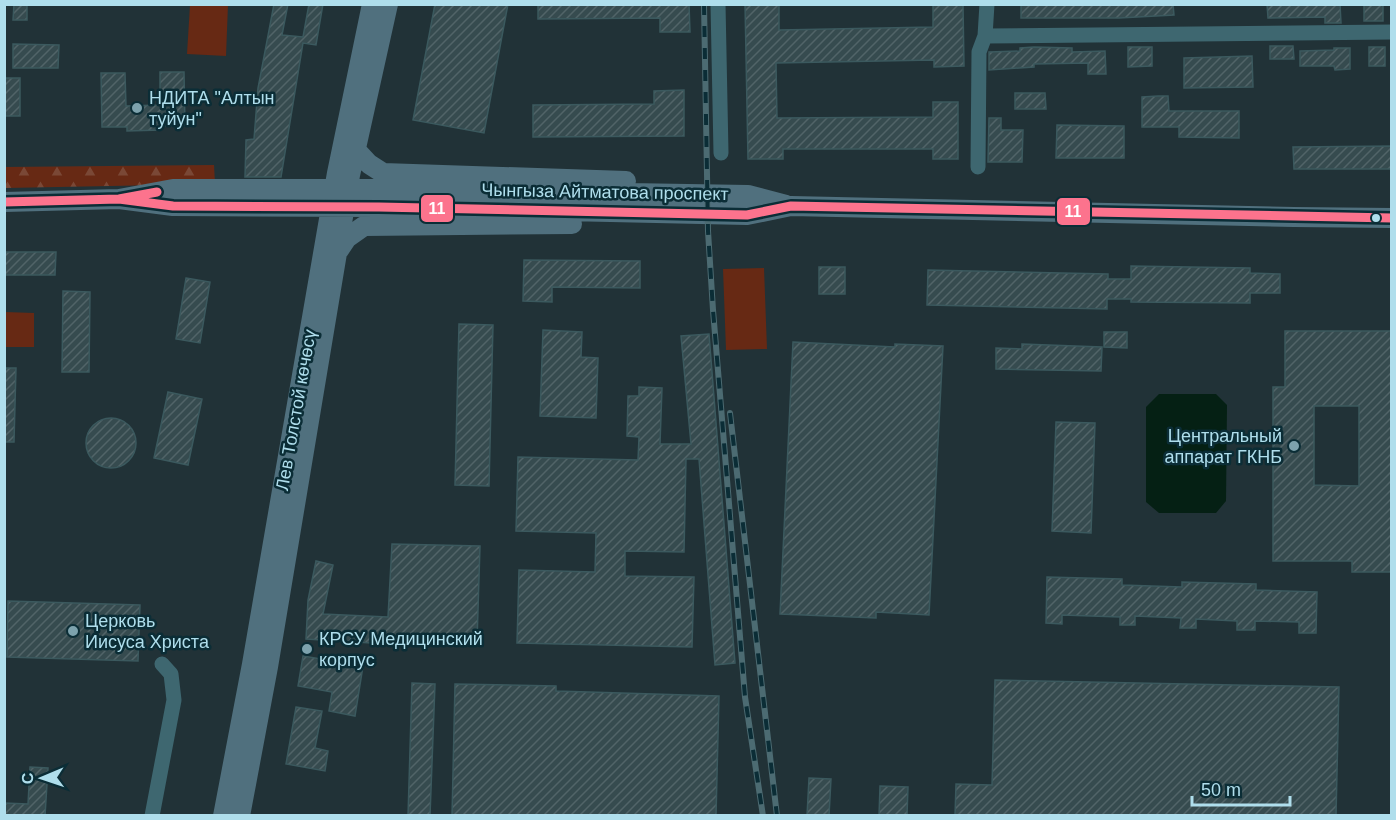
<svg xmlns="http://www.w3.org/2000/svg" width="1396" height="820" viewBox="0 0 1396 820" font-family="Helvetica,sans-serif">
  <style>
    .forest { fill: url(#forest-firs) }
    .park { fill: #672914 }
    .water { fill: #052014 }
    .building { fill: url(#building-hatch); stroke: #3b595e; stroke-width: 1.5; fill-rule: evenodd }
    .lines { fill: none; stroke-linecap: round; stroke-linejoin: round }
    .minor { stroke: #3e6770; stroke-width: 15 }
    .major { stroke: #50707e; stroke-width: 20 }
    .rail-casing { stroke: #4c6b72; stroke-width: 6 }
    .rail { stroke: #0b2d36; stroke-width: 4; stroke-dasharray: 11; stroke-linecap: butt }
    .bus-1-casing { stroke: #0b2d36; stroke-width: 14 }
    .bus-1 { stroke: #fc738d; stroke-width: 9 }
    .poi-dot { fill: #7da2ad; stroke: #0b2d36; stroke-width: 2 }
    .bus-dot { fill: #afdeec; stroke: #0b2d36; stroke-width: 2 }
    .labels { text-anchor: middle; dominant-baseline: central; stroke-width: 5; stroke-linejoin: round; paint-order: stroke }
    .poi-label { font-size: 18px; fill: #afdeec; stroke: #0b2d36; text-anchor: start }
    .street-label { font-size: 18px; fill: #afdeec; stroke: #0b2d36 }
    .line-badge { stroke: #0b2d36; stroke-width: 2 }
    .badge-label { font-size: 16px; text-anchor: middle; font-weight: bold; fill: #fff }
  </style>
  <defs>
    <pattern id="forest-firs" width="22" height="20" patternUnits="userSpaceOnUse" patternTransform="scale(1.5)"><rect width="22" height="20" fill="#672914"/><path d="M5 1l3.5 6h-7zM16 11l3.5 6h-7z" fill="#7a4836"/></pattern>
    <pattern id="building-hatch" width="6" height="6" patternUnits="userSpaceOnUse" patternTransform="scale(1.5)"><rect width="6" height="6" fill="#364b4f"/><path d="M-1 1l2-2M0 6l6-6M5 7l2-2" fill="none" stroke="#516468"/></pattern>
  </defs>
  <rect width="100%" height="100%" fill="#213237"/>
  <!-- forest -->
  <path class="forest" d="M214 165 215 184 5 188 4 167Z"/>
  <!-- park -->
  <path class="park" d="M190 5H228L226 56 187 54Z
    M764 268 767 349 726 350 723 269Z
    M5 312 34 313V347H5Z"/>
  <!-- water -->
  <path class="water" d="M1159 394H1216L1227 405 1226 501 1216 513H1159L1146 502V407Z"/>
  <!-- building -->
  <path class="building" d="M14 4H27V20H13Z
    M274 4H288L282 35 303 37 309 4H323L316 45 303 43 281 177H245L246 140 254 139 258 88Z
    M435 4H508L484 133 413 120Z
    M538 4H689L690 32H660V18L538 19Z
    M745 4H779V30L933 27V4H963L964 66 934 67V60L776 63 777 118 933 117V102H958V159H933V149H783V159H748Z
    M1021 4H1173L1174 15 1119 18H1021Z
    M1267 4H1340L1341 23H1325V17L1268 18Z
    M1364 4H1383V21H1364Z
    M13 44 59 45 58 68H13Z
    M1270 46H1293L1294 59H1270Z
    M1034 47 1072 48V52L1105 51 1106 74H1088V63L1034 64V67L989 70V52L1020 51V48Z
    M1128 47H1152V66L1128 67Z
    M1369 47H1385V66H1369Z
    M1334 48H1350V69L1335 70 1334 66H1300V51L1334 50Z
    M1252 56 1253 87 1184 88V58Z
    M160 72H184L185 125 162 126 161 130 127 131V127H102L101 73H125L126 106 160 105Z
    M4 78H20V116H4Z
    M684 90V136L533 137V105L654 104V91Z
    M1015 93H1045L1046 109H1015Z
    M1158 96H1168L1169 111H1239V138L1179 137V127H1142V97Z
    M989 118H1001V130H1023L1022 162H988Z
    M1057 125 1124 126V158H1056Z
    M1392 146V169H1294L1293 147Z
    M4 252H56L55 275H4Z
    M524 260 640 261V288L552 287V302L523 301Z
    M1131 266 1250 268V273L1280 274V293H1250V303L1131 302V299H1107V309L927 305 928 270 1108 274V279H1131Z
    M819 267H845V294H819Z
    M186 278 210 282 200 343 176 339Z
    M63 291 90 292 89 372H62Z
    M459 324 493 325 489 486 455 485Z
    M543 330 582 332 581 357 598 358 596 418 540 416Z
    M1285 331H1392V572H1352V561H1273V387H1285ZM1314 406H1359V486L1314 485Z
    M1104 332H1127V348L1104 347Z
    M709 334 735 663 715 665 699 459H686L684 552 625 551V576L694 577 692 647 517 643 519 570 595 572 596 533 516 531 518 457 638 460 639 437 627 436 628 396H639V387L662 388 660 444H691L681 336Z
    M793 342 895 347V344L943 346 929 615 876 612V618L780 614Z
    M1022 344 1102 347 1101 371 996 369V348L1022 349Z
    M4 368H16L14 442H4Z
    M168 392 202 399 188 465 154 458Z
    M86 443a25 25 0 1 1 50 0a25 25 0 1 1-50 0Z
    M1056 422 1095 423 1091 533 1052 531Z
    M392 544 480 546 477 642 371 639V643L306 639 308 600 316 561 333 565 323 614 388 617Z
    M1047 577 1122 579V585L1182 587V582L1256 584V590L1317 592 1316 633H1299V622L1255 621V630H1237V621L1196 619V628H1180L1181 618 1135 616V625H1120V617L1062 615V624L1046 623Z
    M8 601 140 605 138 661 7 657Z
    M303 656 363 666 355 716 329 711 332 692 298 686Z
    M995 680 1339 687 1336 816H955L956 784 992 785Z
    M412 683 435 684 430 816H408Z
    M455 684 556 686V691L719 696 716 816H452Z
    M296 707 322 711 315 748 328 751 325 771 286 764Z
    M30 767 48 768 45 816H4L5 803 28 804Z
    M809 778 831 779 829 816H807Z
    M880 786 908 787 907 816H879Z"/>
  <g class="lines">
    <!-- minor -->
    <path class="minor" d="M718 4 721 153
      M985 36 1392 32
      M978 167 979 52 985 36 987 4
      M152 816 174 700 171 674 162 664"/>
    <!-- major -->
    <path class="major" d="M356 150 369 164 383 173 626 181
      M119 199 173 206 379 207 747 215 791 206 1294 217 1392 218
      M4 202 119 199 173 189H379L748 195 786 205
      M339 250 347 238 364 226 572 224
      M223 816 252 664 337 173 372 4
      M240 816 268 667 350 175 388 4"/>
    <!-- rail casing -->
    <g class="rail-casing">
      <path id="rail" d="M704 4 708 231 713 310 745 697 763 816
        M730 413 777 816"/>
    </g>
    <!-- rail -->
    <use href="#rail" class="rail"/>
    <!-- bus-1 casing -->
    <g class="bus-1-casing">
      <path id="bus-1" d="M119 199 173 206 379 207 747 215 791 206 1392 218
        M4 202 119 199 157 192"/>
    </g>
    <!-- bus-1 -->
    <use href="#bus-1" class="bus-1"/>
  </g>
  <!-- markers -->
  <g class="poi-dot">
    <circle cx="137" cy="108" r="6"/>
    <circle cx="1294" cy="446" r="6"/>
    <circle cx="73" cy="631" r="6"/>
    <circle cx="307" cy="649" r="6"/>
  </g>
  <circle class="bus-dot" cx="1376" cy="218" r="5"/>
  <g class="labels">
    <!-- poi labels -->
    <g class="poi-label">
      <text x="149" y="98">НДИТА "Алтын<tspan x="149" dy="21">туйун"</tspan></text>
      <text x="1282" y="436" text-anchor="end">Центральный<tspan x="1282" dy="21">аппарат ГКНБ</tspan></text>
      <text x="85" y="621">Церковь<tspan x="85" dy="21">Иисуса Христа</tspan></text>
      <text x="319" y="639">КРСУ Медицинский<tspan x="319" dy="21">корпус</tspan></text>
    </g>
    <!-- street labels -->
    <g class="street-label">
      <text transform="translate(605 192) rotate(1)">Чынгыза Айтматова проспект</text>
      <text transform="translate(296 410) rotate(-80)">Лев Толстой көчөсү</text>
    </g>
  </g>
  <g class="line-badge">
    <rect x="420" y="194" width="34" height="29" rx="6" fill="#fc738d"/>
    <rect x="1056" y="197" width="35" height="29" rx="6" fill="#fc738d"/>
  </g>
  <g class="badge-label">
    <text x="437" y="214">11</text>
    <text x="1073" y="217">11</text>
  </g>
  <!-- border -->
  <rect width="1396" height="820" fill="none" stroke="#afdeec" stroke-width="12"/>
  <!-- north arrow -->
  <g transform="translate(42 778) rotate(268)" stroke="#0b2d36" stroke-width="4.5" paint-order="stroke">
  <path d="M0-4.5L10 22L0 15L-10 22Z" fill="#afdeec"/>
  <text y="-9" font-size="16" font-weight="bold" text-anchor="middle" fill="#afdeec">С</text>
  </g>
  <!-- scale -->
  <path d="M1192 796v9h98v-9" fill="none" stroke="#afdeec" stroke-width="3"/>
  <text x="1201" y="796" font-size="18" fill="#afdeec" stroke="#0b2d36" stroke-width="4.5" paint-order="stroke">50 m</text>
</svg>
